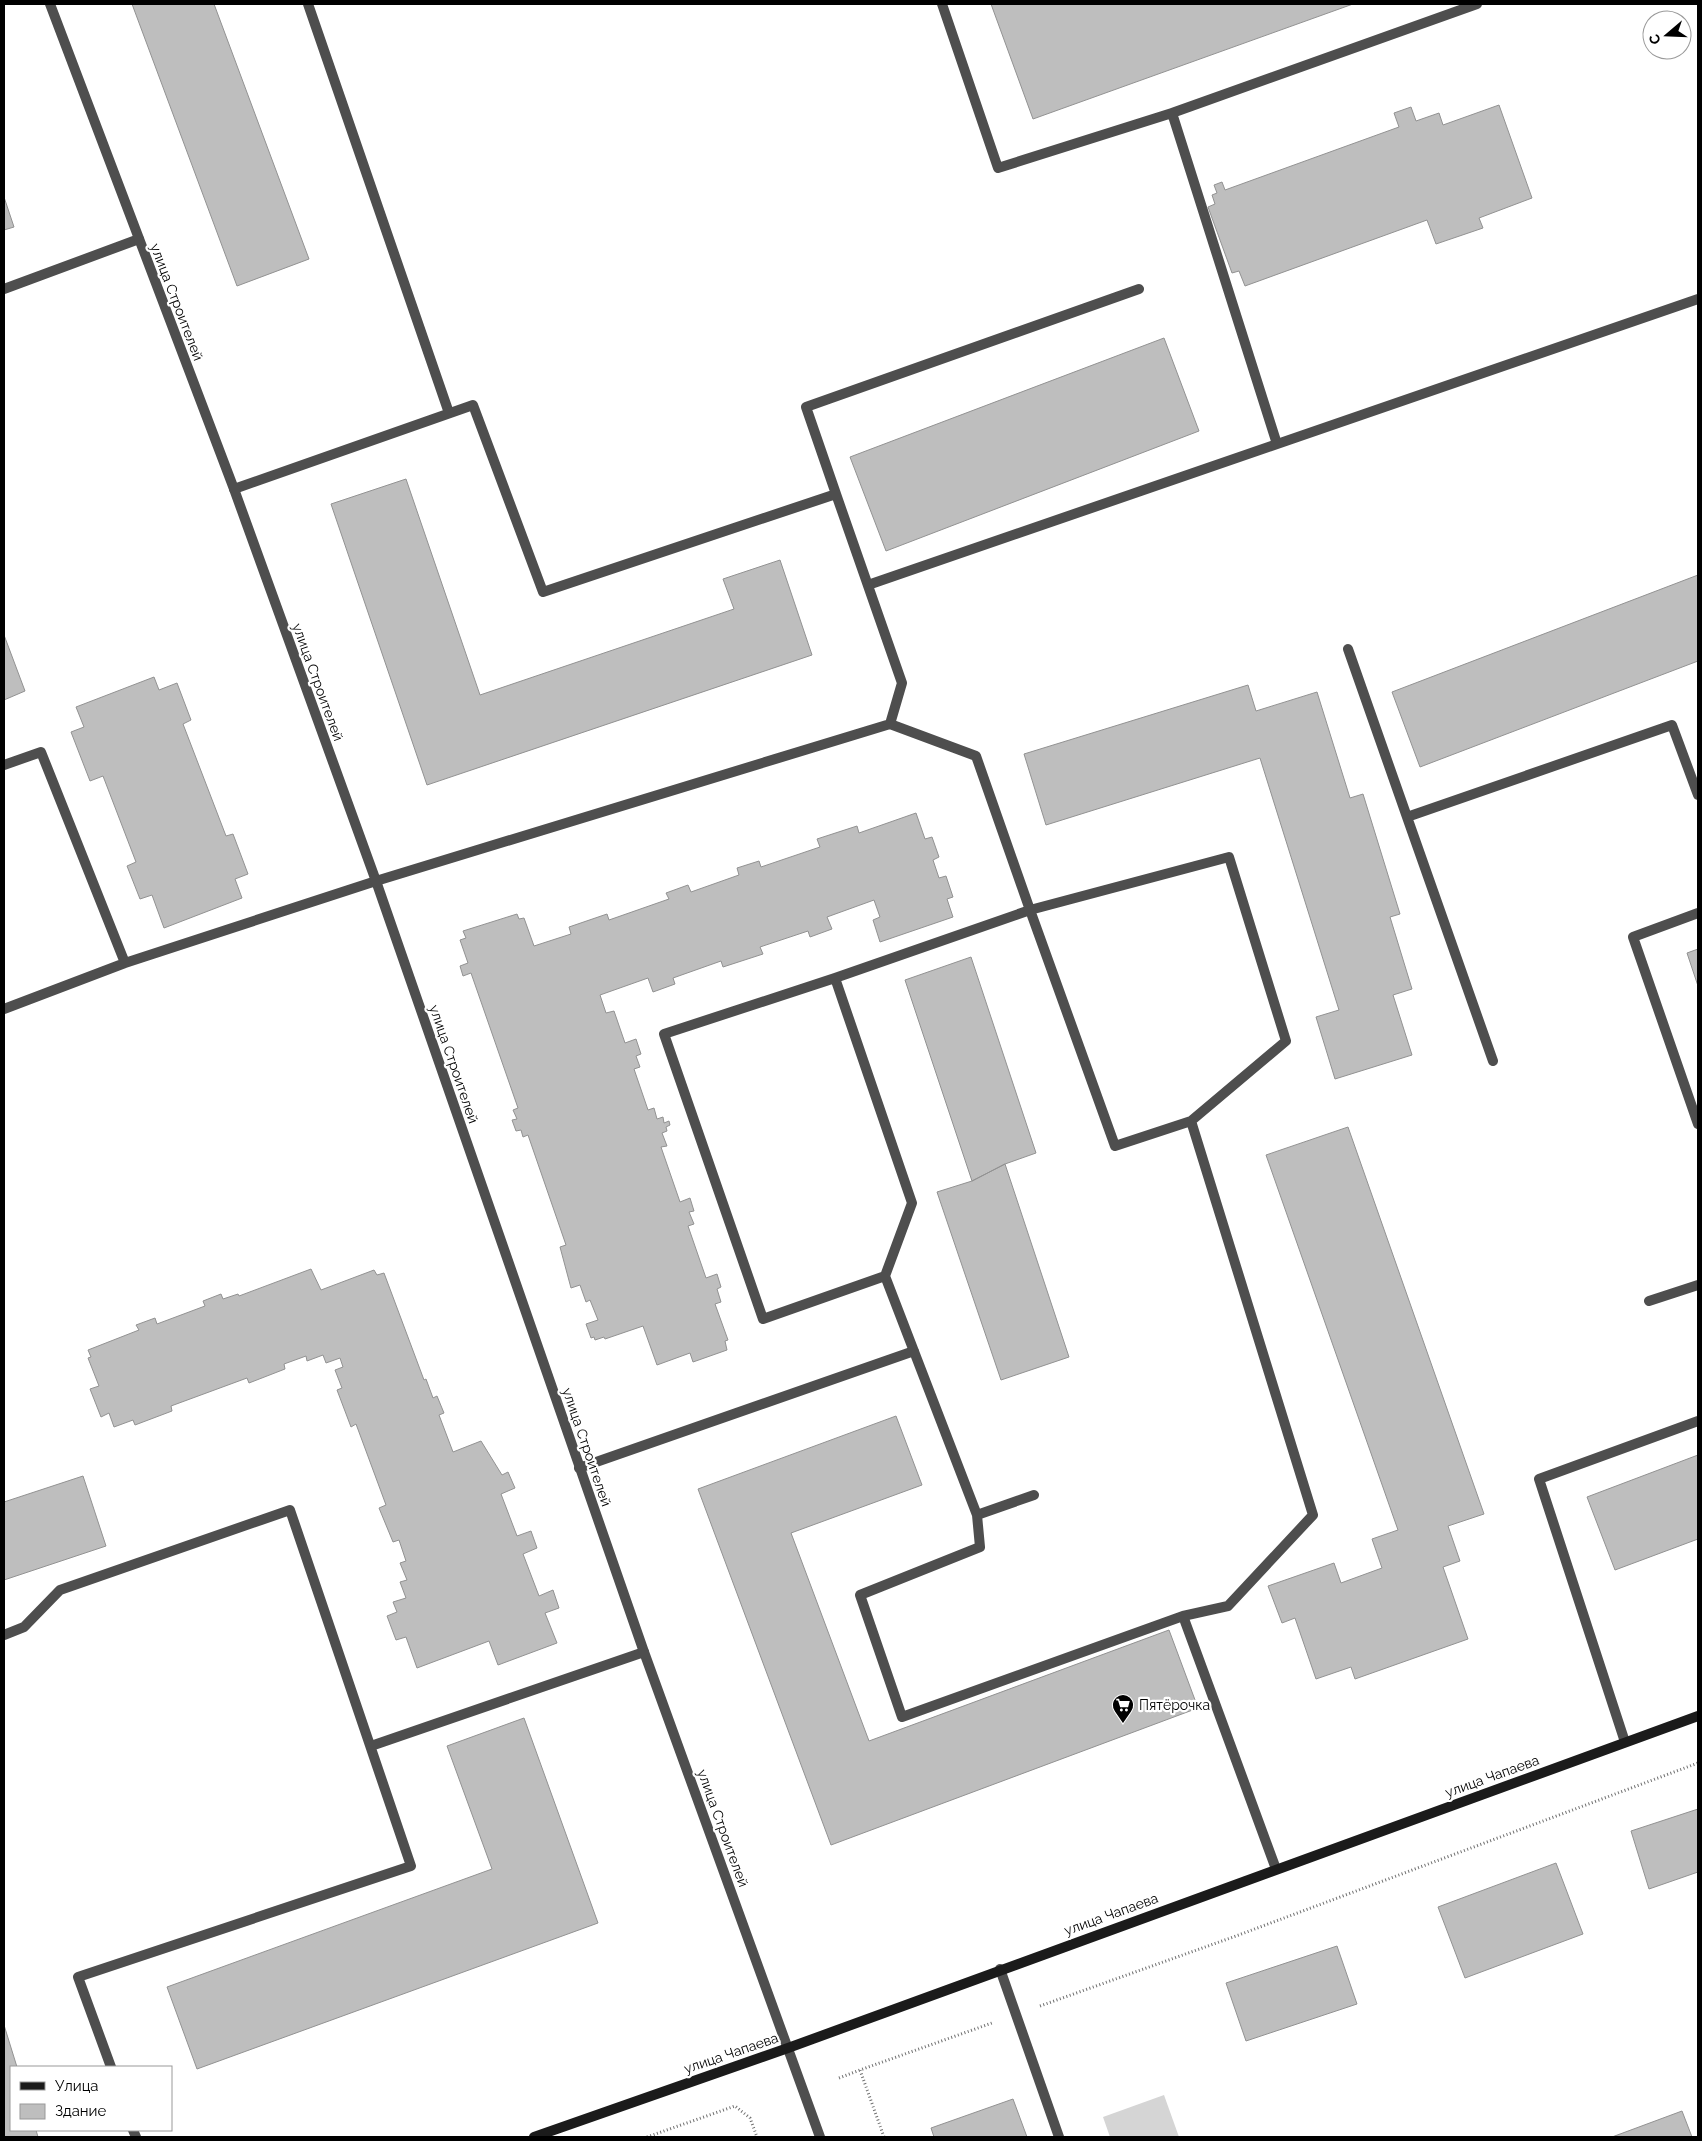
<svg xmlns="http://www.w3.org/2000/svg" width="1702" height="2141" viewBox="0 0 1702 2141" font-family="Raleway,sans-serif">
  <style>
    .green { fill: #d5d5d5 }
    .building { fill: #bebebe; stroke: #929292 }
    .lines { fill: none; stroke-linecap: round; stroke-linejoin: round }
    .path { stroke: #707070; stroke-width: 3; stroke-dasharray: 1 2.5; stroke-linecap: butt }
    .service { stroke: #4e4e4e; stroke-width: 10 }
    .minor { stroke: #4e4e4e; stroke-width: 10 }
    .secondary { stroke: #1b1b1b; stroke-width: 10 }
    .labels { text-anchor: middle; dominant-baseline: central; stroke-width: 4.5; stroke-linejoin: round; paint-order: stroke }
    .street-label { font-size: 14px; fill: #000; stroke: #fff }
    .poi-label { font-size: 14px; fill: #000; stroke: #fff; text-anchor: start }
  </style>
  <rect width="100%" height="100%" fill="#fff"/>
  <!-- green -->
  <path class="green" d="M1164 2095 1179 2137H1110L1103 2117Z"/>
  <!-- building -->
  <path class="building" d="M132 4H214L309 259 237 286Z
    M991 4H1353L1033 119Z
    M1499 105 1532 198 1479 218 1483 228 1436 244 1427 220 1245 286 1239 271 1232 273 1208 207 1215 204 1212 195 1217 193 1214 185 1222 182 1225 190 1399 127 1394 113 1411 107 1416 121 1439 113 1443 125Z
    M4 197 14 227 4 230Z
    M1164 338 1199 431 886 551 850 457Z
    M406 479 480 695 734 609 723 579 780 560 812 655 427 785 331 504Z
    M1698 575V661L1420 767 1392 692Z
    M4 635 25 691 4 700Z
    M154 677 159 690 177 683 191 720 183 724 226 836 233 834 248 874 235 879 242 898 164 928 152 895 140 899 127 866 136 862 103 776 90 781 71 732 84 727 76 707Z
    M1248 685 1256 711 1317 692 1350 798 1363 794 1400 914 1390 917 1412 989 1393 995 1412 1055 1335 1079 1316 1017 1339 1010 1260 758 1046 825 1024 754Z
    M916 813 925 839 932 837 939 857 933 860 939 878 946 876 953 897 947 899 953 917 880 942 873 920 880 917 874 900 827 917 832 929 810 937 808 931 760 947 763 954 723 967 721 961 673 978 675 984 653 992 648 978 600 995 606 1013 614 1011 625 1043 636 1039 641 1054 636 1056 640 1067 634 1069 648 1110 654 1108 657 1119 663 1117 664 1123 669 1121 670 1125 666 1127 667 1131 662 1133 667 1146 661 1147 680 1202 690 1198 694 1211 689 1212 694 1224 688 1226 706 1278 717 1274 721 1287 717 1289 721 1302 715 1304 728 1340 725 1341 727 1350 693 1362 690 1353 657 1365 643 1326 605 1339 604 1337 595 1340 594 1337 591 1338 586 1324 598 1320 590 1300 586 1302 580 1285 571 1288 560 1247 566 1245 528 1135 523 1137 521 1130 516 1131 512 1120 517 1119 513 1110 518 1108 471 973 463 976 460 966 468 963 460 940 466 938 463 931 517 914 519 919 524 918 534 946 571 934 569 927 607 914 609 920 669 899 666 893 688 885 691 892 739 875 737 868 759 861 761 867 820 847 817 839 857 826 859 833Z
    M1698 949V986L1687 953Z
    M971 957 1036 1153 1005 1164 972 1181 905 980Z
    M1348 1127 1484 1514 1448 1526 1460 1561 1443 1567 1468 1639 1355 1679 1351 1667 1316 1679 1295 1618 1282 1623 1268 1586 1334 1563 1341 1583 1382 1568 1372 1539 1398 1530 1266 1155Z
    M1005 1164 1069 1357 1001 1380 937 1192 972 1181Z
    M311 1269 321 1290 374 1270 377 1275 384 1273 424 1380 426 1379 433 1398 437 1396 444 1413 439 1415 453 1452 481 1441 502 1475 508 1472 515 1488 501 1494 517 1536 531 1531 537 1548 523 1554 539 1596 553 1590 559 1608 545 1613 557 1643 498 1665 489 1641 417 1668 406 1637 396 1640 387 1616 397 1612 393 1602 406 1598 400 1582 407 1580 400 1563 406 1561 399 1540 393 1542 379 1508 386 1505 356 1424 351 1427 337 1390 342 1388 335 1370 343 1367 340 1358 326 1363 323 1355 307 1361 306 1356 284 1364 285 1369 249 1383 247 1378 171 1406 172 1411 135 1425 133 1420 114 1427 109 1413 101 1417 90 1389 99 1386 88 1358 91 1357 88 1350 139 1330 136 1325 155 1318 157 1324 205 1306 203 1301 221 1294 223 1299 238 1294 239 1296Z
    M896 1416 922 1485 791 1533 869 1741 1169 1630 1198 1708 831 1845 698 1489Z
    M1698 1455V1539L1615 1570 1587 1497Z
    M83 1476 106 1546 4 1580V1502Z
    M524 1718 598 1923 197 2069 167 1987 492 1869 447 1746Z
    M1698 1809V1872L1649 1889 1631 1831Z
    M1556 1863 1583 1934 1465 1978 1438 1907Z
    M1337 1946 1357 2004 1246 2041 1226 1983Z
    M4 2025 17 2067H11V2130H36L38 2137H4Z
    M1013 2099 1027 2137H934L931 2128Z
    M1682 2111 1692 2137H1612Z"/>
  <g class="lines">
    <!-- path -->
    <path class="path" d="M1040 2006 1236 1936 1698 1763
      M839 2078 860 2070
      M647 2137 735 2106 750 2118 757 2137
      M884 2137 860 2070 992 2023"/>
    <!-- service -->
    <path class="service" d="M308 4 449 413
      M942 4 998 168 1172 113 1277 444
      M1172 113 1477 4
      M4 289 139 239
      M234 489 473 405 543 592 836 494 902 683 890 724
      M836 494 806 407 1139 289
      M868 585 1698 299
      M1348 649 1407 817 1672 725 1698 795
      M4 765 41 752 125 963
      M1407 817 1493 1061
      M1698 913 1633 937 1698 1124
      M835 978 912 1203 885 1276
      M4 1009 125 963 376 881 890 724 976 756 1030 910 835 978 664 1034 763 1319 885 1276 977 1515 980 1547 860 1595 902 1717 1183 1616 1276 1869
      M1649 1301 1698 1285
      M579 1468 914 1351
      M977 1515 1034 1495
      M1183 1616 1228 1606 1313 1515 1191 1121 1286 1041 1229 857 1030 910 1115 1146 1191 1121
      M4 1635 24 1627 60 1590 290 1510 411 1866 78 1977 111 2067
      M1625 1742 1539 1479 1698 1421
      M371 1746 644 1652
      M1000 1969 1059 2137
      M133 2130 136 2137"/>
    <!-- minor -->
    <path class="minor" d="M50 4 234 489 376 881 644 1652 820 2137"/>
    <!-- secondary -->
    <path class="secondary" d="M534 2137 788 2048 1698 1716"/>
  </g>
  <!-- icons -->
  <defs>
    <g id="supermarket-pin" transform="scale(1.125)"><path d="M0 17L-7.5 6A9.5 9.5 0 1 1 7.5 6Z" fill="#000" stroke="#fff"/><path d="M-6-5.5h2.5l.6 2H6L4.5 2H-2.5L-4.4-4H-6ZM-1.5 3.2a1.3 1.3 0 1 0 .1 0ZM3 3.2a1.3 1.3 0 1 0 .1 0Z" fill="#fff"/></g>
  </defs>
  <g fill-rule="evenodd">
    <use href="#supermarket-pin" x="1123" y="1705"/>
  </g>
  <g class="labels">
    <!-- street labels -->
    <g class="street-label">
      <text transform="translate(177 302) rotate(69)">улица Строителей</text>
      <text transform="translate(318 682) rotate(70)">улица Строителей</text>
      <text transform="translate(454 1064) rotate(71)">улица Строителей</text>
      <text transform="translate(587 1447) rotate(71)">улица Строителей</text>
      <text transform="translate(1492 1776) rotate(-20)">улица Чапаева</text>
      <text transform="translate(723 1828) rotate(70)">улица Строителей</text>
      <text transform="translate(1111 1914) rotate(-20)">улица Чапаева</text>
      <text transform="translate(731 2053) rotate(-19)">улица Чапаева</text>
    </g>
    <!-- poi labels -->
    <g class="poi-label">
      <text x="1139" y="1705">Пятёрочка</text>
    </g>
  </g>
  <!-- border -->
  <rect width="1702" height="2141" fill="none" stroke="#000000" stroke-width="10"/>
  <!-- legend -->
  <rect x="10" y="2066" width="162" height="65" fill="#ffffff" stroke="#999999"/>
  <rect x="20" y="2082" width="25" height="8" fill="#1b1b1b" stroke="#999999"/>
  <text x="55" y="2091" font-size="15" fill="#000000">Улица</text>
  <rect x="20" y="2104" width="25" height="15" fill="#bebebe" stroke="#999999"/>
  <text x="55" y="2116" font-size="15" fill="#000000">Здание</text>
  <!-- north arrow -->
  <g transform="translate(1667 35) rotate(251)"><circle r="24" fill="#ffffff" stroke="#999999"/>
  <path d="M0-4L9 19L0 12L-9 19Z" fill="#000000"/>
  <text y="-8" font-size="14" font-weight="bold" text-anchor="middle" fill="#000000">С</text>
  </g>
</svg>
